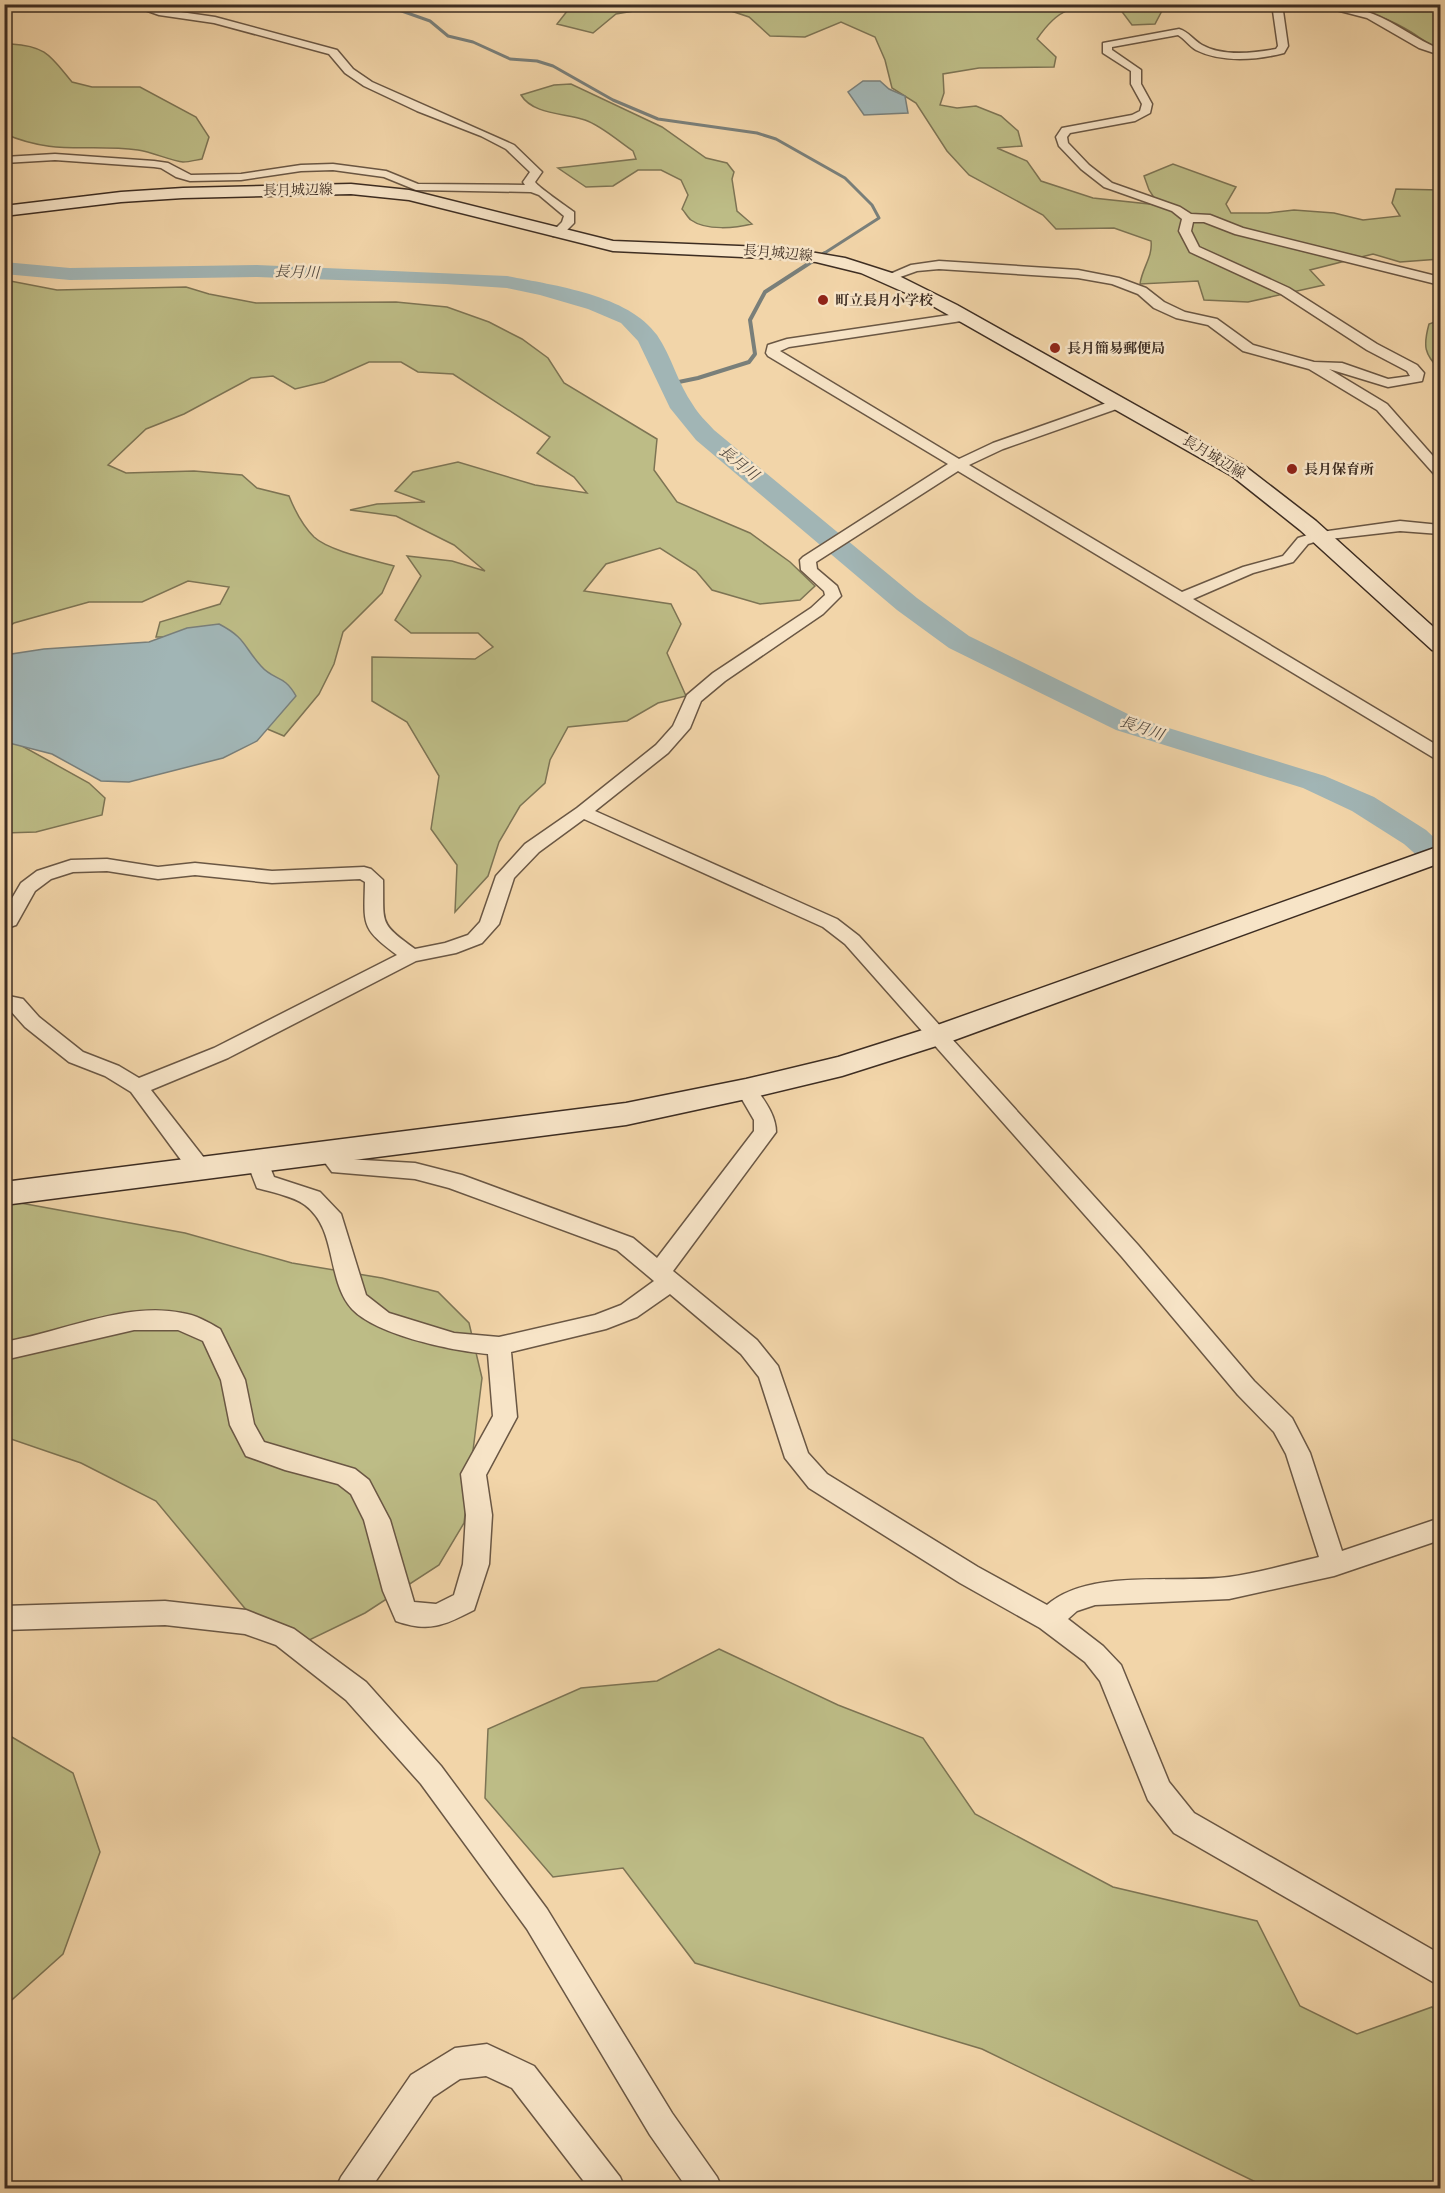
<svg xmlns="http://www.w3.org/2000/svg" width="1445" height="2193" viewBox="0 0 1445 2193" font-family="Alegreya,'Noto Serif JP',serif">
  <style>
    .green { fill: #bdbc86; stroke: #7d7454; stroke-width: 1.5 }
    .water { fill: #a1b5b5; stroke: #797f7a; stroke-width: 1.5 }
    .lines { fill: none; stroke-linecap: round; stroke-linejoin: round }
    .stream-far1 { stroke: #797f7a; stroke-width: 3 }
    .stream { stroke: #797f7a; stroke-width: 4 }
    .river { fill: #a1b5b5; fill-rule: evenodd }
    .street-casing { stroke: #6a5744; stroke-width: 3 }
    .secondary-casing { stroke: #3d2d22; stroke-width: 3 }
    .street { fill: #f7e4c7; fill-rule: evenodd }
    .secondary { fill: #f7e4c7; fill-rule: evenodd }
    .poi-dot { fill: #8f2418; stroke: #f7e4c7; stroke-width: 2 }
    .labels { text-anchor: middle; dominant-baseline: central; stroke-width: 5; stroke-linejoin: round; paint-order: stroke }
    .far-street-label { font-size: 14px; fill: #3d2d22; stroke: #f7e4c7 }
    .far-poi-label { font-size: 14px; font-weight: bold; fill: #3d2d22; stroke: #f7e4c7; text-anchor: start }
    .far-water-label { font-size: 15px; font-style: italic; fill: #51483f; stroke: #f7e4c7 }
  </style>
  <rect width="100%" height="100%" fill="#f2d5a9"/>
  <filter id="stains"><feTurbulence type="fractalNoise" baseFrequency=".00333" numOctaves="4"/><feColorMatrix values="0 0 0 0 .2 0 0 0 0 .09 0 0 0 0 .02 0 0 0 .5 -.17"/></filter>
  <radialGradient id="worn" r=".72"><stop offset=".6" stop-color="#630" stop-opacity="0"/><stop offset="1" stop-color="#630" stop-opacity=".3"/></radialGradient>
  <!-- green -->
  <path class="green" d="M543 5V4L669 5 616 14 593 33 557 24 568 10Z
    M713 5H1165L1155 24 1132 25 1120 9C1077 8 1064 0 1037 39L1056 57 1054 67 979 68 943 74 944 93 940 105 957 108 976 106 1001 116 1018 131 1022 146 997 148 1027 161 1041 181 1093 198 1159 205 1149 190 1144 176 1173 164 1236 187 1226 204 1231 213H1268L1294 210 1334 213 1363 220 1400 216 1392 203 1396 189 1440 190V259L1400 262 1373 254 1310 270 1324 285 1248 302 1204 300 1198 281 1140 284C1142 268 1153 257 1151 241L1114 228 1056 229 1043 215 969 175 947 151 916 103 892 88 885 60 875 37 841 22 805 37 770 36 749 17Z
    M1340 5H1440V49C1429 45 1422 39 1411 32 1390 19 1365 10 1340 5Z
    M11 44C47 46 51 57 72 82L92 87H140L196 117 209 137 202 159C196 160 189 162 183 162 172 161 152 152 138 150 88 143 56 156 5 134V45Z
    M554 85 571 84 662 127 706 158 727 163 734 172 732 179 737 211 752 224C736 228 706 231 691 220 688 218 685 212 682 209L688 195 681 180 661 170H638L613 186 586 187 558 168 636 159 633 151C618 141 602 126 585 120 566 113 533 115 521 95Z
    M5 280 57 290 186 287 209 294 256 303 396 302 447 307 489 322 522 339 548 358 564 383 657 439 654 470 677 502 750 533 790 562 815 586 800 600 760 604 712 590 696 571 660 548 606 564 584 591 671 604 681 624 667 653 686 696 658 703 627 721 568 727 550 760 545 783 520 806 499 842 488 876 455 912 457 865 431 829 439 776 407 722 372 701V657L475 659 493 647 478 633H411L395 620 421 576 407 556 452 561 485 571 454 545 396 516 350 510 377 504 425 502 395 491 413 472 458 462 535 485 587 493 574 477 537 453 550 437 453 374 418 372 401 362H369L324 382 295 389 273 376 251 378 184 414 146 429 108 465 126 473 194 471 242 475 257 488 289 496C295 511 302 525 314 537 329 551 373 560 394 566L382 593 343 632 334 664 319 694 284 736 246 720 210 637H156L160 622 220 604 229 587 188 581 142 602H89L14 623 5 630Z
    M1440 320V370C1424 354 1423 346 1429 324Z
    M4 736 89 783 105 798 102 815 36 832 5 833Z
    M4 1200 185 1233 292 1263 382 1278 438 1292 469 1323 482 1378 464 1523 439 1565 365 1613 299 1645 262 1629 156 1501 81 1463 5 1437Z
    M719 1649 838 1705 923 1738 975 1814 1113 1887 1257 1921 1300 2006 1357 2034 1432 2007 1440 2016V2188H1268L982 2049 695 1963 623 1868 553 1877 485 1798 488 1729 581 1688 657 1681Z
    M5 1733 73 1773 100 1852 63 1954 5 2006Z"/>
  <!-- water -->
  <path class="water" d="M863 81H880L889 89 905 96 908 113 864 115 848 92Z
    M219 624C246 638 243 646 261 666 274 681 284 674 296 696L257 741 223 758 129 782 101 781 52 754 5 742V655L44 649 149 642 187 628Z"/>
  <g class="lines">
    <!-- stream-far1 -->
    <path class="stream-far1" d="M382 4 430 21 448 36 473 42 510 59 537 61 553 66 613 100 658 119 757 133 776 139 845 178 872 205 879 218 823 254"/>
    <!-- stream -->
    <path class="stream" d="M669 384 698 378 749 362 755 354 750 320 765 292 825 253"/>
    <!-- river -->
    <path class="river" d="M4 262 70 268 257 265 507 276C553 285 629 295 657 335 672 357 678 384 693 405 698 414 707 422 714 430L917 598 969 636 1136 718 1325 776 1374 797 1426 830 1440 843V869L1429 866 1404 844 1352 811 1303 788 1116 730 949 648 897 610 696 440 670 408 638 341 621 323 588 309 540 295 507 288 446 284 257 277 70 280 4 274Z"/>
    <!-- street casing -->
    <g class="street-casing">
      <path id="street" d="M128 4H144L160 9 215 17 337 50 353 69 372 82 514 145 542 172 535 182C538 187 566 206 574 212V223L561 236H553L551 233 562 222 564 216 539 195 531 192 416 190 384 177 333 170 301 171 241 180 190 181 176 177 161 168 154 167 55 160 4 163V157L55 154 154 161 168 163 191 175 241 174 301 165 333 164 386 171 418 184 525 185 523 182 530 172 506 149 481 136 417 111 364 86 345 73 329 54 214 23 159 15Z
        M1272 4H1282L1288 46 1284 53C1257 60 1222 63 1196 50 1189 46 1185 39 1178 35L1112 47V50L1141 70V84L1152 104 1150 113 1135 121 1070 133 1067 137 1068 143 1089 165 1112 183 1180 207 1191 214 1210 215 1243 228 1440 277V285L1235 234 1204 222H1193L1191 231 1199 247 1289 288 1377 344 1417 365 1424 373 1422 381 1388 387 1329 369 1387 404 1440 464V476L1435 475 1377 410 1309 369 1243 351 1208 325 1176 318 1154 308 1138 294 1112 284 1078 278 939 269 917 271 889 281 883 277 911 265 939 261 1078 270 1119 278 1146 288 1164 302 1185 312 1217 319 1253 345 1314 362 1342 363 1388 379 1410 376 1407 371 1367 350 1281 294 1190 252 1179 231 1182 219 1172 211 1104 187 1081 169 1059 146 1056 137 1062 128 1132 115 1140 111 1142 104 1131 84V71L1103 53V43L1179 29C1189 32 1193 40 1202 45 1223 57 1254 53 1276 49L1278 46Z
        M1313 4C1332 4 1355 7 1373 14 1397 23 1416 40 1440 49V55L1419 48 1367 18Z
        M963 313 968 314 969 317 968 320 789 347 780 351 959 459 993 443 1115 400H1125L1127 403 1125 406 1003 449 969 465 1182 592 1243 567 1283 556 1298 538 1314 533 1400 521 1440 525V534L1400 531 1321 540 1308 544 1293 562 1253 573 1193 599 1440 747V759L1434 758 958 471 816 562 817 569 837 586 841 596 823 614 725 681 701 701 690 728 668 753 595 811 837 919 859 936 1138 1245 1254 1381 1292 1418 1310 1453 1342 1551 1440 1518V1540L1334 1576 1229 1599 1095 1605 1077 1611 1068 1619 1103 1646 1121 1665 1169 1782 1194 1813 1440 1954V1986L1174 1833 1148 1800 1100 1681 1085 1662 1040 1628 960 1583 809 1488 785 1458 759 1377 741 1354 670 1294 637 1317 606 1329 511 1352 517 1417 486 1475 492 1515 489 1564 474 1610C445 1625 429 1633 396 1621L383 1591 364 1520 351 1494 338 1484 285 1470 246 1456 230 1425 221 1380 203 1341 178 1330H134L4 1360V1342C60 1333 126 1301 182 1313 196 1315 208 1322 220 1329L245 1380 254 1424 264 1442 355 1469 369 1480 390 1520 414 1602 436 1604 454 1595 463 1564 466 1515 461 1474 493 1416 488 1354C453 1351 368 1334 348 1304 327 1274 336 1228 305 1205 293 1196 271 1192 257 1188L247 1162 250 1157 258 1154 266 1157 274 1177 320 1192 341 1214 366 1295 389 1313 454 1333 499 1337 595 1315 621 1305 654 1281 617 1250 449 1188 415 1179 332 1172 317 1152 320 1147C333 1143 338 1149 346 1159L415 1163 462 1175 633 1238 657 1258 754 1131V1120L736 1089 739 1084 746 1082 753 1084C763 1099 776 1114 776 1132L673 1271 757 1340 778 1366 808 1453 827 1474 978 1567 1047 1605C1089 1568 1175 1584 1229 1577 1259 1573 1289 1564 1319 1557L1286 1454 1274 1432 1238 1395 1122 1257 845 944 823 927 584 819 539 852 514 878 499 924 482 943 456 953 416 961 228 1058 151 1090 208 1163 211 1169 208 1175 200 1177 192 1175 131 1092 105 1076 69 1062 25 1027 9 1009 4 1008V995L23 999 39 1017 83 1052 119 1066 139 1078 214 1048 397 955C361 928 364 926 365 882L360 879 272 883 195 875 158 879 107 871 73 872 51 879 35 891 16 925 4 929V912L21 883 37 871 71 860 107 859 158 867 195 863 272 871 364 867 371 869 383 880C384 924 378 922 415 949L445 943 468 935 480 922 496 876 525 844 577 808 656 745 673 726 687 695 713 673 811 608 825 595 824 591 801 570 800 560 803 557 948 464 768 356 766 353 768 345 787 339Z
        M165 1601 246 1610 294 1629 366 1682 441 1766 547 1909 672 2113 717 2177 722 2188H687L650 2135 527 1929 421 1784 346 1700 276 1645 245 1634 165 1625 4 1630V1606Z
        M487 2044 534 2066 620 2177 625 2188H589L512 2088 486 2076 460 2079 433 2097 371 2188H336L341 2177 411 2075 455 2048Z"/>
    </g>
    <!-- secondary casing -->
    <g class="secondary-casing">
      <path id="secondary" d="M351 184 409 190 613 241 787 248 845 258 895 274 957 305 1246 467 1316 521 1440 633V652L1432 650 1300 530 1232 476 924 301 861 273 816 262 787 259 613 251 409 200 351 194 183 198 121 202 4 216V206L121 192 183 188Z
        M1440 846V863L949 1042 842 1076 746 1099 626 1125 4 1205V1182L626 1103 746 1079 838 1057 929 1028Z"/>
    </g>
    <!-- street -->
    <use href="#street" class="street"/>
    <!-- secondary -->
    <use href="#secondary" class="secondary"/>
  </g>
  <!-- markers -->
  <g class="poi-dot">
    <circle cx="823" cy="300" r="6"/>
    <circle cx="1055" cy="348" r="6"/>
    <circle cx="1292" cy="469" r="6"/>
  </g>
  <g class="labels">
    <!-- far-street labels -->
    <g class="far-street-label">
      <text transform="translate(298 190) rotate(-1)">長月城辺線</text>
      <text transform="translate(778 253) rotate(5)">長月城辺線</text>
      <text transform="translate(1214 457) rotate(31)">長月城辺線</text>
    </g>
    <!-- far-poi labels -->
    <g class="far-poi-label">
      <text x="835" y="300">町立長月小学校</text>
      <text x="1067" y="348">長月簡易郵便局</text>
      <text x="1304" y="469">長月保育所</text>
    </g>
    <!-- far-water labels -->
    <g class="far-water-label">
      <text transform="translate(297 272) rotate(2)">長月川</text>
      <text transform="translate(739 463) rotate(39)">長月川</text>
      <text transform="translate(1142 728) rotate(19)">長月川</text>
    </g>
  </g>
  <!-- margin -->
  <rect width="1445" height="2193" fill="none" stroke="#f2d5a9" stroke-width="24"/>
  <rect x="6" y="6" width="1433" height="2181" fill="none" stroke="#3d2d22" stroke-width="3"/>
  <rect x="12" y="12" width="1421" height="2169" fill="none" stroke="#3d2d22" stroke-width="1.5"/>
  <rect width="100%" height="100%" filter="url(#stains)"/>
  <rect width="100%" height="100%" fill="url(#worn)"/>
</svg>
